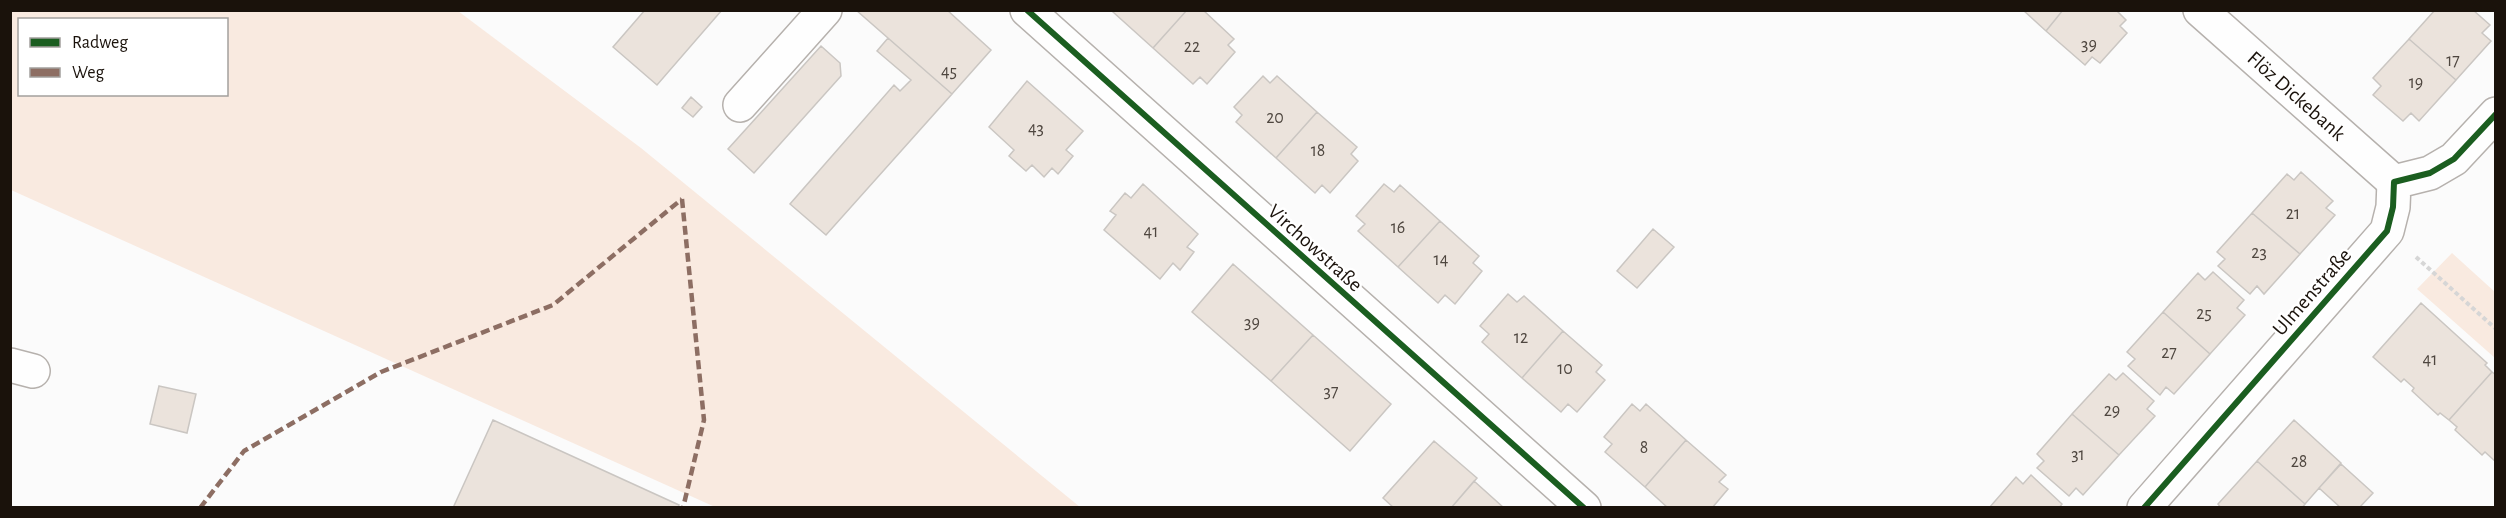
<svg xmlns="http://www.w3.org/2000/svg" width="2506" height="518" viewBox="0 0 2506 518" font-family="'Alegreya Sans',sans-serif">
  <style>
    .green { fill: #f9eae0; fill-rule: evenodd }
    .building { fill: #ebe3dc; stroke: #cac6c2; stroke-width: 1.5 }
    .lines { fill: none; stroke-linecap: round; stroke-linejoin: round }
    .minor-casing { stroke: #b6b1ad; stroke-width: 36 }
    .path { stroke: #d6d6d6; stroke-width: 4; stroke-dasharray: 4.5 3; stroke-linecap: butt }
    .minor { stroke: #fefefe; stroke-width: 33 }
    .quiet { stroke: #8d6e63; stroke-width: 4.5; stroke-dasharray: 9 4.5; stroke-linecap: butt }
    .cycleway-casing { stroke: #fff; stroke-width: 10 }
    .cycleway { stroke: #1b5e20; stroke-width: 6 }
    .labels { text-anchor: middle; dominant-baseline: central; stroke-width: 5; stroke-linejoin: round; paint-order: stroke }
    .number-label { font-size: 18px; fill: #4e463f }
    .street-label { font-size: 21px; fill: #1a120b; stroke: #fff }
  </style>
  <rect width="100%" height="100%" fill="#fbfbfb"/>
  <!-- green -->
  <path class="green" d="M11 10 458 11 641 148 1080 507H715L11 190ZM20 20H226V94H20Z
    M2452 253 2495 292V358L2417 289Z"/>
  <!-- building -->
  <path class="building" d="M645 10H722L657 85 613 47Z
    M856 10H947L991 50 952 94Z
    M1115 10H1187L1153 48 1113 12Z
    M1187 10H1203L1234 39 1228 45 1235 52 1207 84 1200 77 1193 84 1153 48Z
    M2023 10H2063L2046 31Z
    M2063 10H2116L2126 20 2120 26 2127 33 2100 63 2092 57 2085 65 2046 31Z
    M2435 10H2473L2490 25 2482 33 2491 41 2456 80 2409 39Z
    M888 38 952 94 826 235 790 204 894 85 900 91 911 80 877 51Z
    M2409 39 2456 80 2419 121 2411 113 2403 121 2373 95 2381 86 2373 78Z
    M821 46 840 63 841 76 754 173 728 149Z
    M1263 76 1270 83 1277 76 1317 112 1276 158 1236 122 1242 115 1234 107Z
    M1027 81 1083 131 1066 150 1073 156 1058 174 1052 168 1044 177 1032 165 1026 171 1009 156 1014 150 989 127Z
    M691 97 702 107 693 117 682 108Z
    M1317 112 1357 147 1351 154 1358 161 1330 193 1322 185 1315 193 1276 158Z
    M2301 172 2333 201 2326 208 2335 215 2300 254 2252 213 2287 174 2294 180Z
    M1143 184 1198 234 1187 247 1194 252 1180 270 1173 263 1160 279 1104 230 1116 215 1110 211 1125 193 1131 198Z
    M1384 184 1394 192 1400 185 1440 221 1398 267 1358 231 1365 224 1356 216Z
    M2252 213 2300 254 2264 294 2257 286 2250 294 2218 266 2225 259 2217 252Z
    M1440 221 1479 256 1473 263 1482 271 1455 304 1445 295 1438 303 1398 267Z
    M1653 229 1674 247 1637 288 1617 271Z
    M1233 264 1313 335 1271 381 1192 312Z
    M2213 272 2244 300 2237 308 2245 315 2210 354 2163 312 2198 273 2205 280Z
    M1508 294 1517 302 1524 296 1563 331 1522 378 1482 342 1489 334 1480 326Z
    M2421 303 2487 363 2485 365 2492 372 2449 420 2440 413 2438 415 2412 391 2414 388 2404 379 2401 382 2373 357Z
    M2163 312 2210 354 2174 394 2166 387 2160 395 2128 366 2135 359 2127 352Z
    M1563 331 1602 365 1596 372 1605 380 1577 412 1568 404 1561 412 1522 378Z
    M1313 335 1391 404 1350 451 1271 381Z
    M2492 372 2496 375V462L2485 452 2482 455 2455 430 2457 427 2449 420Z
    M2123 373 2154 401 2147 409 2155 416 2119 455 2072 414 2109 374 2116 380Z
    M159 386 196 394 187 433 150 424Z
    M1632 404 1640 411 1646 404 1686 440 1645 487 1605 452 1612 444 1604 437Z
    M2072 414 2119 455 2083 495 2076 488 2069 496 2037 468 2044 461 2037 454Z
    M493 420 679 505 678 508H453Z
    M2294 420 2341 463 2305 504 2257 461Z
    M1686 440 1726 475 1719 482 1728 489 1712 508H1668L1645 487Z
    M1434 441 1477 478 1451 508H1394L1383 498Z
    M2257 461 2305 504 2302 508H2221L2218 504Z
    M2341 464 2373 493 2359 508H2341L2319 488Z
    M2031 475 2062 504 2059 508H1989L2016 477 2023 484Z
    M1474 481 1504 508H1451Z"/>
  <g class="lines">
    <!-- minor casing -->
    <g class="minor-casing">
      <g id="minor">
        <path d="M1027 10 1584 508"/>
        <path id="s1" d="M2200 10 2394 182"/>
        <path d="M740 105 825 10"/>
        <path d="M10 365 33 371"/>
        <path d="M2144 508 2387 231 2393 207 2394 182 2430 173 2454 159 2496 114"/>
      </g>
    </g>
    <!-- path -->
    <path class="path" d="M2416 257 2496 329"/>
    <!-- minor -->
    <use href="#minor" class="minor"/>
    <!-- quiet -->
    <path class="quiet" d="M682 199 704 420 683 508
      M200 508 244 451 381 372 553 305 682 199"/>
    <!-- cycleway casing -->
    <g class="cycleway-casing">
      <path id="cycleway" d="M1027 10 1584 508
        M2144 508 2387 231 2393 207 2394 182 2430 173 2454 159 2496 114"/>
    </g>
    <!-- cycleway -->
    <use href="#cycleway" class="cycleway"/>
  </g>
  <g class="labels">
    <!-- number labels -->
    <g class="number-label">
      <text x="2089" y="45">39</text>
      <text x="1192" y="47">22</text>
      <text x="2453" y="61">17</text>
      <text x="949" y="72">45</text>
      <text x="2416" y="83">19</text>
      <text x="1275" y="118">20</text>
      <text x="1036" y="129">43</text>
      <text x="1318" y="151">18</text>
      <text x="2293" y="214">21</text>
      <text x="1398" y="228">16</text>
      <text x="1151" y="232">41</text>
      <text x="2259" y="253">23</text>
      <text x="1441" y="260">14</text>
      <text x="2204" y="314">25</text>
      <text x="1252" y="323">39</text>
      <text x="1521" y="338">12</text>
      <text x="2169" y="353">27</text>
      <text x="2430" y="360">41</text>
      <text x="1565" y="369">10</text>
      <text x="1331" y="392">37</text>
      <text x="2112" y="411">29</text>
      <text x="1644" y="448">8</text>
      <text x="2078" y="455">31</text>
      <text x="2299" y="462">28</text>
    </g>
    <!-- street labels -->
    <g class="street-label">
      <text stroke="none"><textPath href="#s1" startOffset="129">Flöz Dickebank</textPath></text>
      <text transform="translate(1315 248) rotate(42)">Virchowstraße</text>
      <text transform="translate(2312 292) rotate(-49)">Ulmenstraße</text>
    </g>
  </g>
  <!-- border -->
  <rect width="2506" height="518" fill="none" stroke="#1a120b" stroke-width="24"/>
  <!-- legend -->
  <rect x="18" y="18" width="210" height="78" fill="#ffffff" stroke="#a3a09d" stroke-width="1.5"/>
  <rect x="30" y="38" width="30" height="9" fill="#1b5e20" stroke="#a3a09d" stroke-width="1.5"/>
  <text x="72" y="48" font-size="18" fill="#1a120b">Radweg</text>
  <rect x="30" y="68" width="30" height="9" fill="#8d6e63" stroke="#a3a09d" stroke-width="1.5"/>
  <text x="72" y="78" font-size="18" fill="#1a120b">Weg</text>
</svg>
